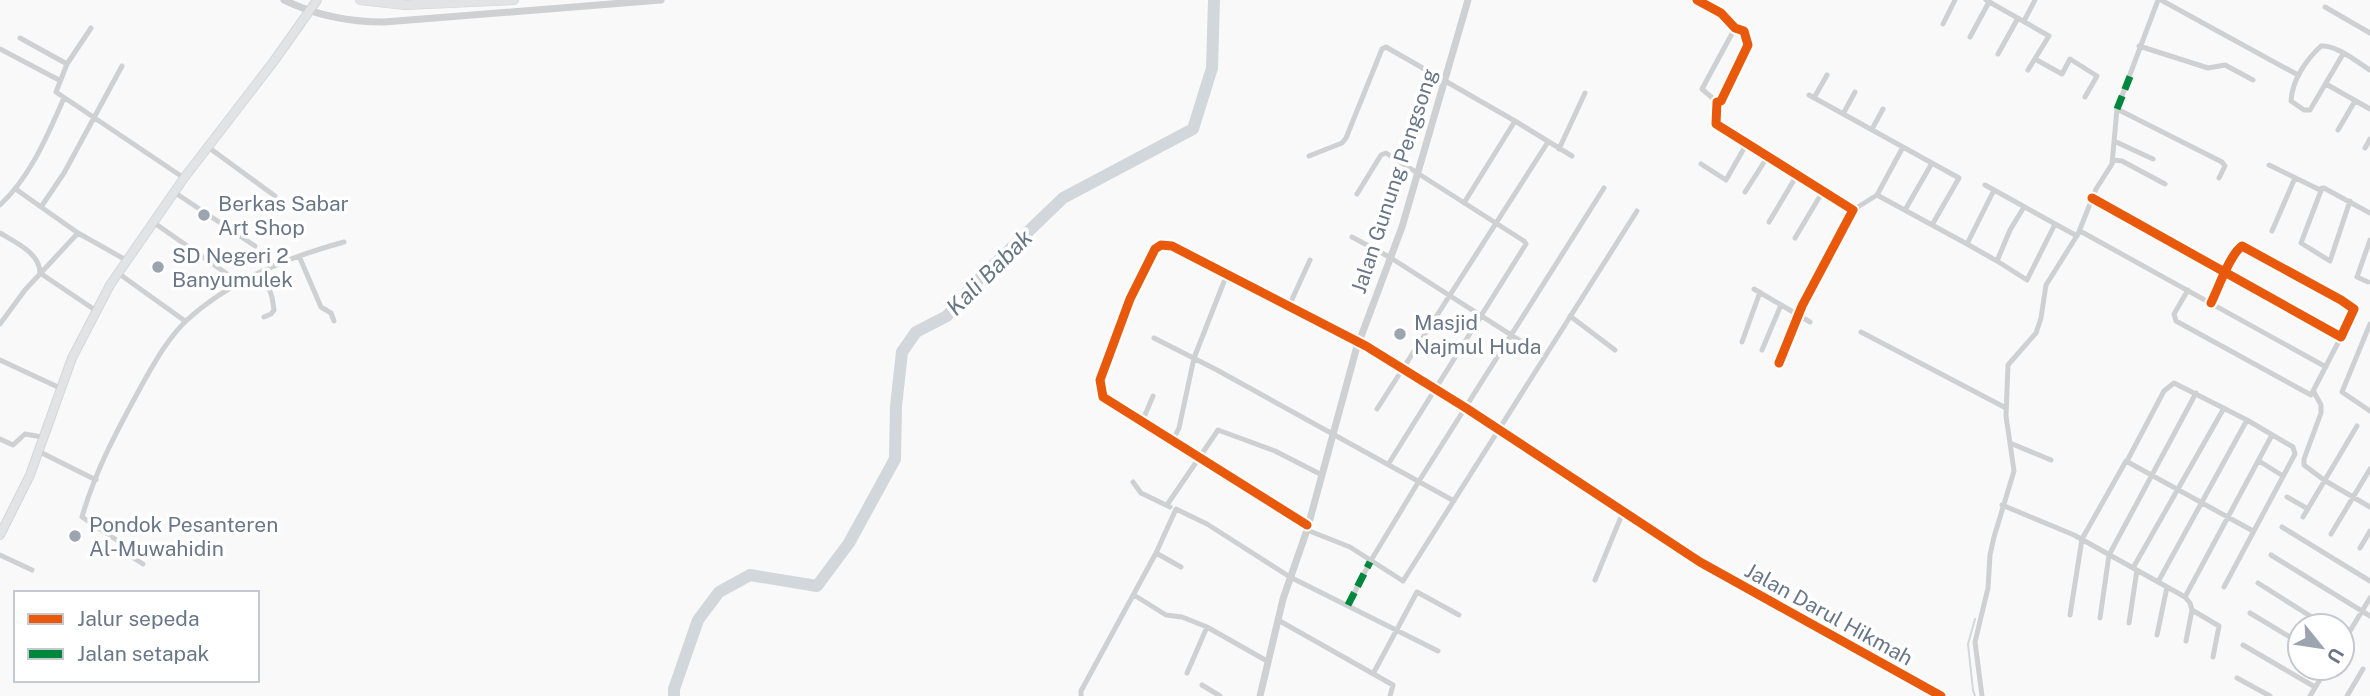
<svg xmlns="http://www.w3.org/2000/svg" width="2370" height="696" viewBox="0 0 2370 696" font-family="'Public Sans',sans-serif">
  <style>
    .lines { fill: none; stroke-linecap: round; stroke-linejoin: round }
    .stream { stroke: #d1d7db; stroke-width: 2 }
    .river { stroke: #d1d7db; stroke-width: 12 }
    .secondary-casing { stroke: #d6d7d8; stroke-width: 10 }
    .trunk-casing { stroke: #d5d5d6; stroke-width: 10 }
    .minor { stroke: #cfd0d2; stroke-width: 5 }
    .tertiary { stroke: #cfd0d2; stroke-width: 7 }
    .secondary { stroke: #e2e3e4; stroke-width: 8 }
    .trunk { stroke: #e2e3e4; stroke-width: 9 }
    .quiet { stroke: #00873e; stroke-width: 7; stroke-dasharray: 14 7; stroke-linecap: butt }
    .cycleway-casing { stroke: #fff; stroke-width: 13 }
    .cycleway { stroke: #e8590c; stroke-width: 9 }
    .poi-dot { fill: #9ca4b0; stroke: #fff; stroke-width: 2.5 }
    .labels { text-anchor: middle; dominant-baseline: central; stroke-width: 7; stroke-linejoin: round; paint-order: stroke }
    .street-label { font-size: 21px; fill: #6a7788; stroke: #fff }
    .poi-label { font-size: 21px; fill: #6a7788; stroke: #fff; text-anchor: start }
    .water-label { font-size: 23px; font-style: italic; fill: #667783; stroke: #fff }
  </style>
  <rect width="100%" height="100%" fill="#f9f9f9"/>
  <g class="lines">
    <!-- stream -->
    <path class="stream" d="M1975 619 1968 644 1973 690 1975 696"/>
    <!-- river -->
    <path class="river" d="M674 696V689L698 620 719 592 750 575 817 586 849 543 895 459 896 406 902 352 916 332 947 316 972 286 1063 198 1193 129 1212 68 1214 0"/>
    <!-- secondary casing -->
    <g class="secondary-casing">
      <path id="secondary" d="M0 535 30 475 72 358 110 285 184 178 274 61 317 0"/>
    </g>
    <!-- trunk casing -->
    <g class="trunk-casing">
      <path id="trunk" d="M360 0 405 5 514 0"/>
    </g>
    <!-- minor -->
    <path class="minor" d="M1697 0 1721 13 1735 28 1744 31 1748 45 1721 101 1717 102 1716 124 1853 210 1802 306 1779 363
      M1986 0 2049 36 2028 70
      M2161 0 2298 75
      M2325 7 2370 33
      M2024 21 2035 0
      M1943 24 1955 0
      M91 28 67 64 56 92 184 178
      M1970 37 1989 2
      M20 38 67 64
      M2139 46 2208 68 2225 65 2253 80
      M0 49 59 80
      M1998 54 2018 18
      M2343 54 2310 110H2304L2291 101C2292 80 2306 60 2321 46 2337 45 2357 62 2370 70
      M2035 59 2062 74 2070 59 2097 76 2085 97
      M2326 84 2370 109
      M1809 95 1959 178 1932 225
      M1814 98 1827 75
      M1717 102 1702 89 1735 28
      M2117 109 2222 162 2225 166 2219 178
      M1843 114 1855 92
      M1515 121 1572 156
      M1872 129 1883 109
      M2338 130 2355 101
      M2114 141 2153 159
      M208 147 275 196
      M2365 148 2370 139
      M1559 149 1585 93
      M1309 156 1342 143 1346 138 1382 49 1386 47 1515 121 1464 203
      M2113 160 2122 161 2165 184
      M1701 164 1726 180 1747 143
      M2269 165 2318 189 2324 188 2370 213
      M1985 185 2077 236
      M2322 188 2301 243 2330 261 2350 201
      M17 190 78 233 126 260
      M174 192 255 246
      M1745 192 1768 156
      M1357 194 1381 155 1386 153 1524 241 1526 244 1389 463
      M1877 195 1903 147
      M2092 198 2341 337 2354 309 2341 300 2242 246C2230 254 2218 289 2211 303
      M0 205C31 176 47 136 64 98
      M41 207 64 173 122 66
      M1853 210 1877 195 1967 244 1994 190
      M1905 210 1932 163
      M153 222 240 283
      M1769 222 1797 175
      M2080 231 2326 367
      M2272 231 2295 178
      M0 233C15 242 40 253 40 273L95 310
      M1352 237 1391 258 1544 356
      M1795 238 1823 191
      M1967 244 1997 261 2010 230 2024 207
      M299 256 321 307 331 313 334 321
      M1997 261 2027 280 2055 224
      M263 271 272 297 274 310 271 314 264 317
      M118 273 185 321
      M2368 282 2357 277 2370 240
      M1754 289 1810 322
      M2188 290 2174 314 2176 321 2311 395 2341 337
      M1289 306 1310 260
      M1570 316 1615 350
      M0 324 25 290 78 233
      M2370 324 2342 392 2370 411
      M1861 332 2006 408
      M1154 338 1217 370 1454 501
      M1742 342 1760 292
      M1762 350 1781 305
      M0 360 60 388
      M2314 392 2321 405V413L2304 459V465L2324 480 2370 507
      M1377 409 1548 142
      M1142 422 1153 396
      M0 439 13 445 25 434 42 437
      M1173 440 1179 428 1194 358 1227 274
      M2010 443 2006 416 2008 365 2036 333 2041 318 2046 285 2078 234 2096 189 2112 164 2117 109 2158 0
      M38 451 96 480
      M2127 461 2164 391 2174 383 2247 420 2293 447 2295 454 2224 587
      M2259 461 2283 476
      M1133 482 1141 493 1170 507
      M2287 497 2308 509
      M1167 505 1218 430 1275 451 1322 475
      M2002 505 2074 535 2185 597 2190 603 2192 610 2219 626 2213 657
      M2303 517 2357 426
      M1307 525 1109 401 1103 397 1100 380C1112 353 1141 257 1161 245L1172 246 1359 342
      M2282 527 2370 581
      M1307 530 1350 547 1403 581 1637 211
      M2331 534 2370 469
      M2360 548 2370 531
      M1156 553 1181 567
      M0 555 32 570
      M2271 555 2370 616
      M143 564 124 552 121 543 82 517C96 468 120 425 144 381 156 360 169 337 187 320 229 281 289 257 344 242
      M2133 568 2224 408
      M1595 580 1623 512
      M2158 582 2247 420
      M2258 583 2326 626
      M1134 595 1166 615 1182 617 1207 627 1267 661
      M2185 597 2272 435
      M1348 605 1370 562 1419 481 1604 188
      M2250 613 2300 643
      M2070 615 2082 539 2126 461 2253 531
      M2100 618 2109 555 2196 393
      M1278 620 1393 685 1390 696
      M2129 623 2137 570
      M2157 635 2167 587
      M2186 641 2192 610
      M2342 644 2370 598
      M2243 645 2315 687
      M1187 673 1207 627
      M1373 674 1417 592 1459 615
      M2237 678 2270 696
      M1202 685 1220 696
      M1081 696V691L1156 553 1176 509 1207 524 1290 577 1438 651
      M1982 696 1975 642 1988 588 1990 555 1994 537 2014 471 2010 443 2051 460
      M2310 696 2327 668
      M2347 696 2363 669"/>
    <!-- tertiary -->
    <path class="tertiary" d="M284 0C317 16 348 22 384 22L661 0
      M1359 342 1466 408 1700 562 1941 696
      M1260 696 1283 599 1307 530 1356 350 1402 227 1468 0"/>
    <!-- secondary -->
    <use href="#secondary" class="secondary"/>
    <!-- trunk -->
    <use href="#trunk" class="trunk"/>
    <!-- quiet -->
    <path class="quiet" d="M2117 109 2131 74
      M1348 605 1370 562"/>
    <!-- cycleway casing -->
    <g class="cycleway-casing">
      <path id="cycleway" d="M1697 0 1721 13 1735 28 1744 31 1748 45 1721 101 1717 102 1716 124 1853 210 1802 306 1779 363
        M2092 198 2341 337 2354 309 2341 300 2242 246C2230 254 2218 289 2211 303
        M1307 525 1103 397 1100 380 1130 299 1155 249 1161 245 1172 246 1366 346 1466 408 1700 562 1941 696"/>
    </g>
    <!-- cycleway -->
    <use href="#cycleway" class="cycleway"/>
  </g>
  <!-- markers -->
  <g class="poi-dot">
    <circle cx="204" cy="215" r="7"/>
    <circle cx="158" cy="267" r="7"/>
    <circle cx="1400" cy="334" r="7"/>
    <circle cx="75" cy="536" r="7"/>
  </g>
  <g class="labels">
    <!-- street labels -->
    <g class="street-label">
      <text transform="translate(1394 181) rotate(-72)">Jalan Gunung Pengsong</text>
      <text transform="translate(1829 614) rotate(29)">Jalan Darul Hikmah</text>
    </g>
    <!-- poi labels -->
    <g class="poi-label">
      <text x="218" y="203">Berkas Sabar<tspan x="218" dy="24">Art Shop</tspan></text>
      <text x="172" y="255">SD Negeri 2<tspan x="172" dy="24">Banyumulek</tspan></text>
      <text x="1414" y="322">Masjid<tspan x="1414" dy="24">Najmul Huda</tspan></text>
      <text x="89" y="524">Pondok Pesanteren<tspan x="89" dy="24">Al-Muwahidin</tspan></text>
    </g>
    <!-- water labels -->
    <g class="water-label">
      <text transform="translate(989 272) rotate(-45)">Kali Babak</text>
    </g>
  </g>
  <!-- legend -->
  <rect x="14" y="591" width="245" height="91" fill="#ffffff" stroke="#c3c9cf" stroke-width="2"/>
  <rect x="28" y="614" width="35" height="10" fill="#e8590c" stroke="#c3c9cf" stroke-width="2"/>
  <text x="77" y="626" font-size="21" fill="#6a7788">Jalur sepeda</text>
  <rect x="28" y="649" width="35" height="10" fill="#00873e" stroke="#c3c9cf" stroke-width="2"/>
  <text x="77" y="661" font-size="21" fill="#6a7788">Jalan setapak</text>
  <!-- north arrow -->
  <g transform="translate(2321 647) rotate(120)"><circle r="33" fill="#ffffff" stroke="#c3c9cf" stroke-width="2"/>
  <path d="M0-5L12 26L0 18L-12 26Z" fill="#9ca4b0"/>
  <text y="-10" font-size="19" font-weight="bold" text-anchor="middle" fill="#6a7788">U</text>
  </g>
</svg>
